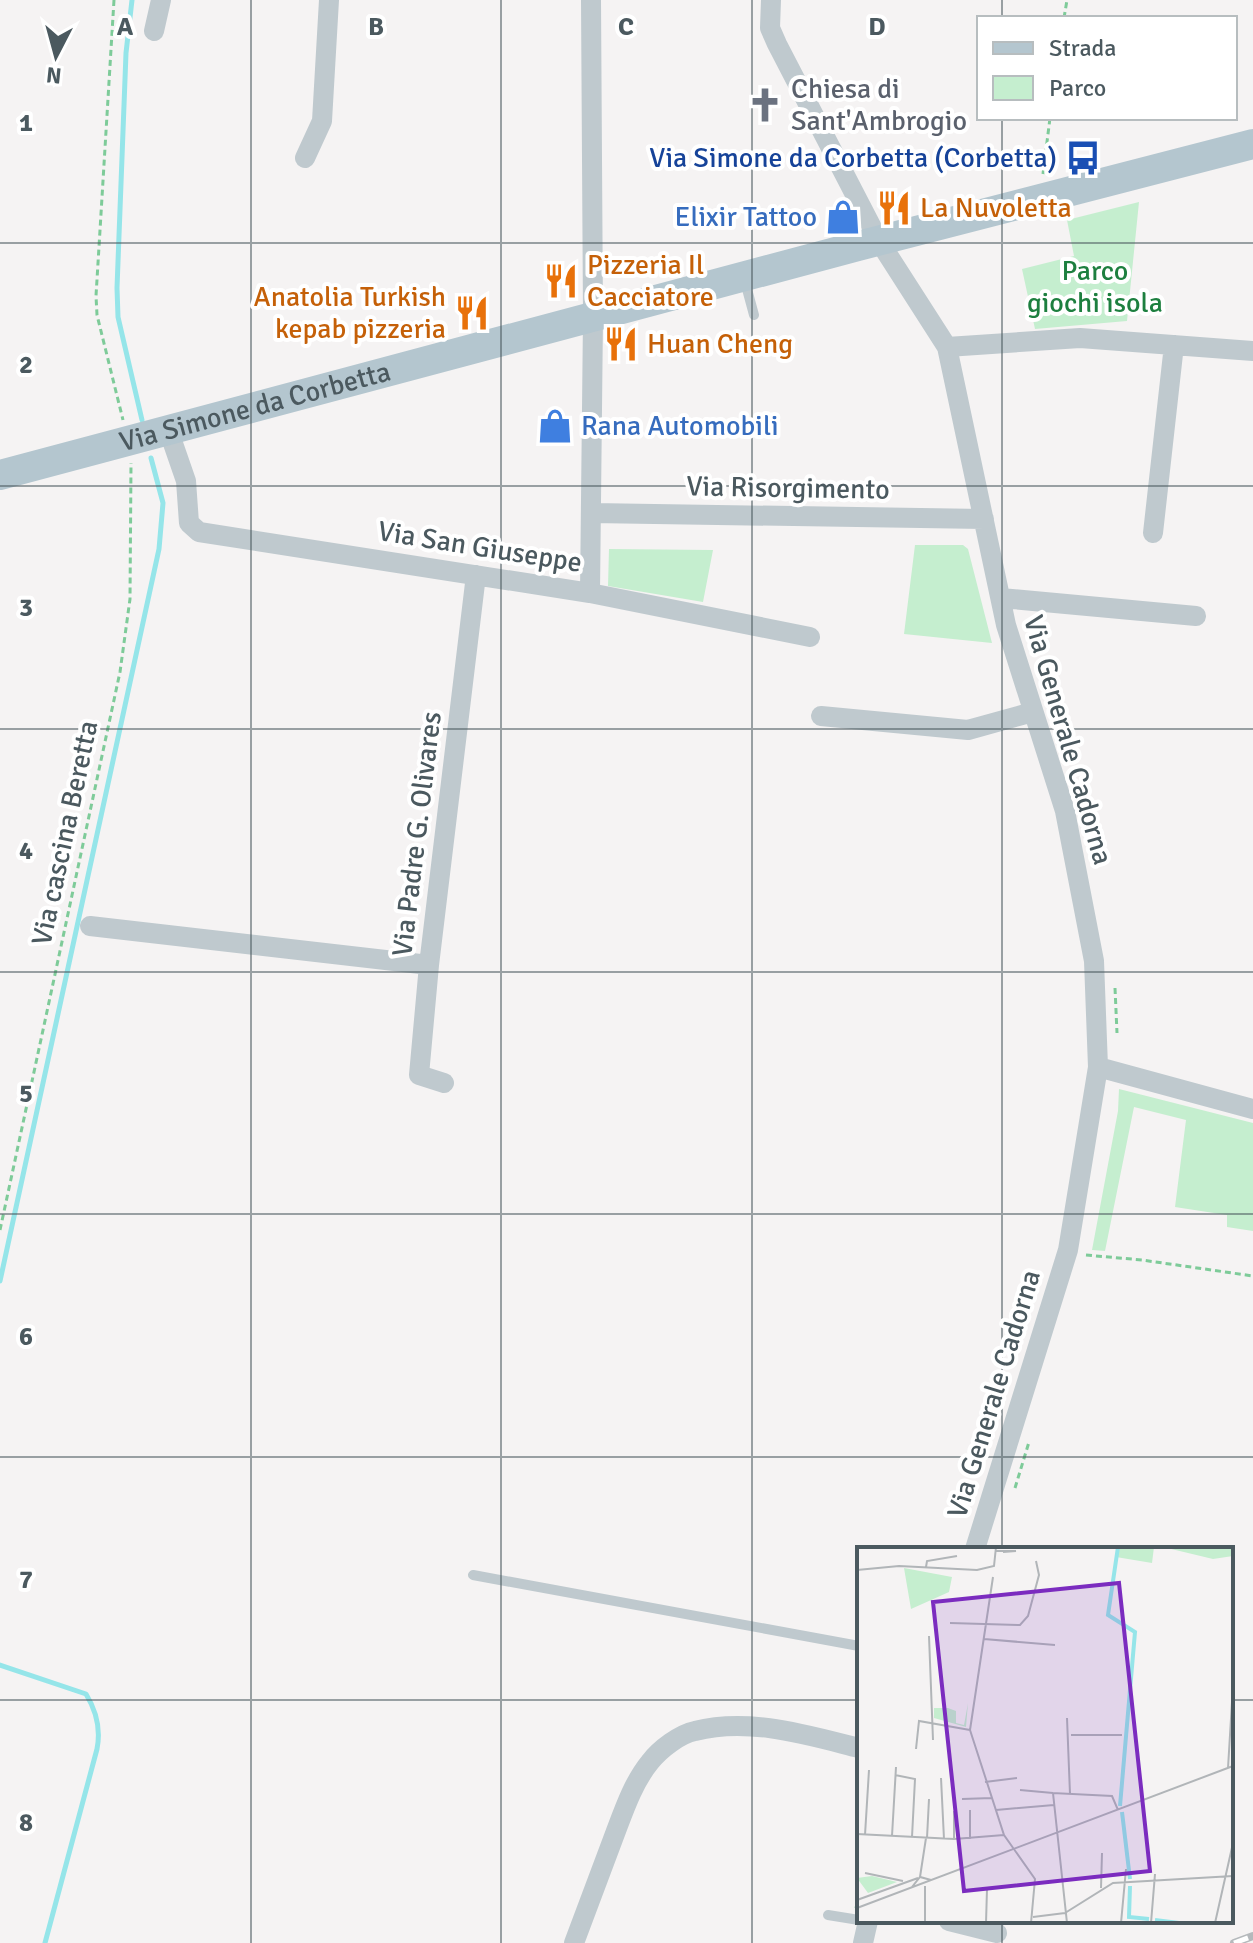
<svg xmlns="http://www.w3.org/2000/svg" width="1253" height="1943" viewBox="0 0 1253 1943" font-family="Signika,sans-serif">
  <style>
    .green { fill: #c5eecf }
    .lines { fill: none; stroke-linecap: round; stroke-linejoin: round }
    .stream { stroke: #95e5e9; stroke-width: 5 }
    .path { stroke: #7ecb99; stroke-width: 3; stroke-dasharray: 6 4; stroke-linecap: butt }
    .service { stroke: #bfc9ce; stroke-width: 10 }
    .minor { stroke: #bfc9ce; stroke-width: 20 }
    .primary { stroke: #b4c6cf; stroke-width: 30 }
    .rail-casing { stroke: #b5b9bc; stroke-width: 8 }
    .rail { stroke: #fff; stroke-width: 5; stroke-dasharray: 15; stroke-linecap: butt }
    .grid { fill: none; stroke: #4b595f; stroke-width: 2; stroke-opacity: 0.55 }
    .labels { text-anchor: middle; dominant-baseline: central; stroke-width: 8; stroke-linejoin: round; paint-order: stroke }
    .worship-label { font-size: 28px; fill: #5b616d; stroke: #fff; text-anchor: start }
    .transit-label { font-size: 28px; fill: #164399; stroke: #fff; text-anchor: end }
    .food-label { font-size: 28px; fill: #c56008; stroke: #fff; text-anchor: start }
    .shop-label { font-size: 28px; fill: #366cbe; stroke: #fff; text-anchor: end }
    .park-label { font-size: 28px; fill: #1d7f3f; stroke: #fff }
    .street-label { font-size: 28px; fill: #4b595f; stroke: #fff }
    .inset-river { fill: none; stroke: #95e5e9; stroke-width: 4 }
    .inset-road { fill: none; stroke: #b1b5b8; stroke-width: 2 }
    .view { fill: #7b2cbf; fill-opacity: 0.15; stroke: #7b2cbf; stroke-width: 4 }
    .inset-edge { fill: none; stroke: #4b595f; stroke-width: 4 }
    .grid-label { font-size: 26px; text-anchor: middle; font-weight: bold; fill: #4b595f; stroke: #fff; stroke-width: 8; stroke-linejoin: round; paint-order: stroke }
  </style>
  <rect width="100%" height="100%" fill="#f5f3f3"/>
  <!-- green -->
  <path class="green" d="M1139 202 1127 321 1035 329 1022 269 1074 256 1067 220Z
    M915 545H963L968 549 992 643 904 634Z
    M609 549 713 550 703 602 608 586Z
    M1119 1089 1253 1123V1231L1227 1227V1215L1175 1207 1186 1120 1134 1107 1105 1251 1092 1250 1118 1111Z"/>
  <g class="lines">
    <!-- stream -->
    <path class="stream" d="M132 0 126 53 117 288 118 317 142 420
      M0 1281 159 549 163 503 151 458
      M0 1665 86 1694C97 1712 101 1729 97 1749L45 1943"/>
    <!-- path -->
    <path class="path" d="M114 0 96 296 97 315 123 420
      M1064 18 1067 0
      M1043 174 1050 118
      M1115 988 1117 1033
      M0 1230 120 672 130 599 131 463
      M1086 1255 1142 1260 1253 1276
      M1015 1488 1029 1442
      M856 1908 859 1896"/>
    <!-- service -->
    <path class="service" d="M744 278 754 315
      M473 1575 859 1646
      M828 1915 859 1920"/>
    <!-- minor -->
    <path class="minor" d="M771 0 770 28 777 44 879 241 947 347 1006 625 1065 811 1094 961 1098 1067 1068 1250 975 1549
      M154 31 161 0
      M305 158 322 121 329 0
      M947 347 1080 338 1253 351
      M168 429 186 481 189 523 199 532 590 593 593 317 591 0
      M592 513 984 519
      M1153 533 1174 345
      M590 593 810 637
      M1001 598 1196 616
      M821 716 968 730 1033 712
      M90 926 429 965
      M1098 1067 1253 1109
      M444 1083 419 1075 429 965 476 575
      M949 1921 997 1933
      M574 1943C587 1908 600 1874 613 1839 623 1813 632 1784 650 1762 660 1749 680 1734 695 1731 749 1717 807 1735 859 1748
      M863 1943 868 1921"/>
    <!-- primary -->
    <path class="primary" id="s1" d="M0 475 858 246 1253 144"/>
    <!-- rail casing -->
    <g class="rail-casing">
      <path id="rail" d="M1234 1943 1253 1936"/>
    </g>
    <!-- rail -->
    <use href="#rail" class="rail"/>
  </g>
  <!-- grid -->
  <path class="grid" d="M251 0V1943M501 0V1943M752 0V1943M1002 0V18M1002 118V1549M0 243H1253M0 486H1253M0 729H1253M0 972H1253M0 1214H1253M0 1457H1253M0 1700H859M1231 1700H1253M1002 1921V1943"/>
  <!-- icons -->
  <defs>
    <g id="church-bare" transform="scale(2.76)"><path d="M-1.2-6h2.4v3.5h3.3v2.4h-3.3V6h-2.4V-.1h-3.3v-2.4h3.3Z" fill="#6b7280" stroke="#fff" stroke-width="2.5" paint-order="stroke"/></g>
    <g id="bus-bare" transform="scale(2.76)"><path d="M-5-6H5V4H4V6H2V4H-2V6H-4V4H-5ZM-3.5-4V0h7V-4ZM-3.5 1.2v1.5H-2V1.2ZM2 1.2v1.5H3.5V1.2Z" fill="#1a4fb4" stroke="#fff" stroke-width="2.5" paint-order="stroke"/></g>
    <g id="restaurant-bare" transform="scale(2.76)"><path d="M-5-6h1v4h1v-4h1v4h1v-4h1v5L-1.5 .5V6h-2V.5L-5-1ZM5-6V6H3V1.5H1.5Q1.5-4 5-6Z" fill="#e8710a" stroke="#fff" stroke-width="2.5" paint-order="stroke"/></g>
    <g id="shop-bare" transform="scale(2.76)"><path d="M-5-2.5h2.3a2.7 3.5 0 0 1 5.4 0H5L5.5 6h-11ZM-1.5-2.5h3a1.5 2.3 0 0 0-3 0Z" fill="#3f7fe0" stroke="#fff" stroke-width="2.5" paint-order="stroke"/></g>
  </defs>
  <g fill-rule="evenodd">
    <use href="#church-bare" x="765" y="105"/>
    <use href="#bus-bare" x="1083" y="158"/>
    <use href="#restaurant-bare" x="894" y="208"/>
    <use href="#shop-bare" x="843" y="217"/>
    <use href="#restaurant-bare" x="561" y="281"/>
    <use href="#restaurant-bare" x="472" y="313"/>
    <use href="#restaurant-bare" x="621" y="344"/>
    <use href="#shop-bare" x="555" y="426"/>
  </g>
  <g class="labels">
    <!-- worship labels -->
    <g class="worship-label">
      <text x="791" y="89">Chiesa di<tspan x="791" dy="32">Sant'Ambrogio</tspan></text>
    </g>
    <!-- transit labels -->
    <g class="transit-label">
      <text x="1057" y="158">Via Simone da Corbetta (Corbetta)</text>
    </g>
    <!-- food labels -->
    <g class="food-label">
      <text x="920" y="208">La Nuvoletta</text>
      <text x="587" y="265">Pizzeria Il<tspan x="587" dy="32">Cacciatore</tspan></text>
      <text x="446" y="297" text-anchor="end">Anatolia Turkish<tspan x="446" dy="32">kepab pizzeria</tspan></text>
      <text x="647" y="344">Huan Cheng</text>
    </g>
    <!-- shop labels -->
    <g class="shop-label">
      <text x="817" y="217">Elixir Tattoo</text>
      <text x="581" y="426" text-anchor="start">Rana Automobili</text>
    </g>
    <!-- park labels -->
    <g class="park-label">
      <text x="1095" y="271">Parco<tspan x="1095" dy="32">giochi isola</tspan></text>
    </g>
    <!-- street labels -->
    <g class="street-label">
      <text stroke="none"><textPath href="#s1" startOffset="264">Via Simone da Corbetta</textPath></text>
      <text transform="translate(788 488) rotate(1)">Via Risorgimento</text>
      <text transform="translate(480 547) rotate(9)">Via San Giuseppe</text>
      <text transform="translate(1068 740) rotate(74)">Via Generale Cadorna</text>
      <text transform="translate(65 833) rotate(-78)">Via cascina Beretta</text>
      <text transform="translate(417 834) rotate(-83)">Via Padre G. Olivares</text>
      <text transform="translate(994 1394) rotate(-73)">Via Generale Cadorna</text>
    </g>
  </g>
  <!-- overview -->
  <g transform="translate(857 1547)">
    <rect width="376" height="376" fill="#f5f3f3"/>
    <path d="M260 0H297L295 16 259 10ZM306 0H376V9L356 12ZM47 21 95 30 92 45 54 62ZM111 156 109 180 77 171V161H91L99 164V176L107 178ZM15 329 40 335 11 346 0 331Z" fill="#c5eecf"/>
    <path class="inset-river" d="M261 0 251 68 278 85 263 259M265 265 273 332M273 339 272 370 292 372M298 373 322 376"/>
    <path class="inset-road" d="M139 4H159L146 5M69 20 70 14 100 9M0 23 42 19 120 23 137 19 139 0M136 30 113 183 147 288 178 332 174 376M93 76 163 78 171 69 182 28 179 14M72 89 76 193M127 92 198 98M210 171 213 247M214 188H265M59 202 62 174 113 183M371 221 375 155M38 228 58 232 55 290M84 231 87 292M128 235 160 231M163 243 196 246M105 252 135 251M139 263 197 258M97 264V292M0 287 97 292 147 288M8 288 12 223M35 289 39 220M70 291 72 252M113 292V263M8 326 46 334M63 330 69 291M55 340 63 330 74 333M244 341 245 306M0 353 61 331M0 361 376 219M208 366 256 336 376 329M176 370 208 366M68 376V339M129 376 130 342M210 376 196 246 255 249 261 263M264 376 269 322M294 376 298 327M358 376 376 296"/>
    <path class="view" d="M262 36 293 324 107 344 76 55Z"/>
    <rect width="376" height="376" class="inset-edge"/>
  </g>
  <g class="grid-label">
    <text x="125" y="35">A</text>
    <text x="376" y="35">B</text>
    <text x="626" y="35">C</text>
    <text x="877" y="35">D</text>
    <text x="26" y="131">1</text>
    <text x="26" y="373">2</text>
    <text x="26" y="616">3</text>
    <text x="26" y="859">4</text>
    <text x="26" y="1102">5</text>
    <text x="26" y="1345">6</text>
    <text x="26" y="1588">7</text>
    <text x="26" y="1831">8</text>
  </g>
  <!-- legend -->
  <rect x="977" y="16" width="260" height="104" fill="#ffffff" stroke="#b7bdbf" stroke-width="2"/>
  <rect x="993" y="42" width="40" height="12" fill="#b4c6cf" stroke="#b7bdbf" stroke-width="2"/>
  <text x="1049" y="56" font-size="24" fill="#4b595f">Strada</text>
  <rect x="993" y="76" width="40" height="24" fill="#c5eecf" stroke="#b7bdbf" stroke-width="2"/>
  <text x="1049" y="96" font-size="24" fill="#4b595f">Parco</text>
  <!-- north arrow -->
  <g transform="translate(56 56) rotate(186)" stroke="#ffffff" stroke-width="6" paint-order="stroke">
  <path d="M0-6L14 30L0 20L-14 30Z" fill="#4b595f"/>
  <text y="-12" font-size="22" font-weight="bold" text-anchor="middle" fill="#4b595f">N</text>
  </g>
</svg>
